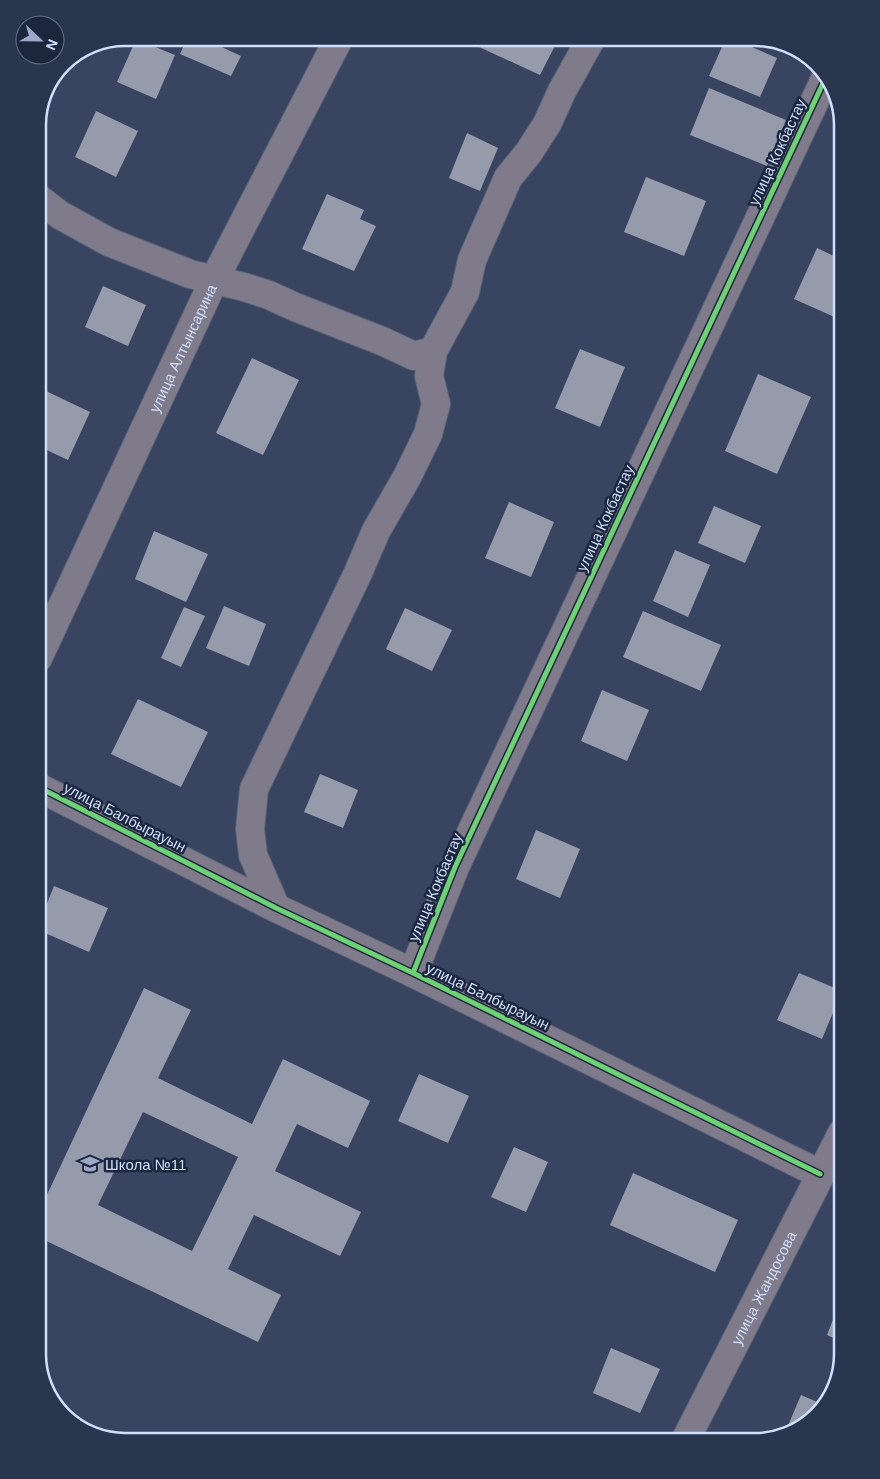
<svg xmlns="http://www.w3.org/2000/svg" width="880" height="1479" viewBox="0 0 880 1479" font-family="Helvetica,sans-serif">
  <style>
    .building { fill: #969bac; fill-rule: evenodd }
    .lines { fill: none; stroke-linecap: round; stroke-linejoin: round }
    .street-casing { stroke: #576279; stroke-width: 30 }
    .street { stroke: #807b8b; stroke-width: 28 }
    .cycleway-casing { stroke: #1c273e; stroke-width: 8 }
    .cycleway { stroke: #6cd273; stroke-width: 5 }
    .labels { text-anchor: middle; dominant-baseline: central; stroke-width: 5; stroke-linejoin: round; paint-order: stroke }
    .street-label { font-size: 15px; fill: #d0dffe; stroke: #1c273e }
    .poi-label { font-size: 15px; fill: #d0dffe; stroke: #1c273e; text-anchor: start }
    .rim { fill: none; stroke: #d0dffe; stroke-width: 2.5 }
  </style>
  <rect width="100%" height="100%" fill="#394460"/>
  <!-- building -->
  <path class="building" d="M726 38H731L777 58 760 97 709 76Z
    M519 40 527 44 529 40H558L540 75 466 41Z
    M185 43H213L241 56 231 76 180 54Z
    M134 44H148L175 55 156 99 117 82Z
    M709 88 786 120 767 166 690 135Z
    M96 111 138 131 116 177 75 157Z
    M467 133 498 148 480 191 449 178Z
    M646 177 706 201 684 256 624 232Z
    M327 194 364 210 360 219 376 226 354 271 302 249Z
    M817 248 842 260V311L839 319 794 299Z
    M103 286 146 305 128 346 85 327Z
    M580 349 625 367 600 427 555 408Z
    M252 358 299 380 263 455 216 433Z
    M758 374 811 397 777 474 725 451Z
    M46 391 90 412 68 460 38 446V409Z
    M509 502 554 522 531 577 485 558Z
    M714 506 761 526 745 563 698 543Z
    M154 531 208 554 186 602 135 579Z
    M675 550 710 565 688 617 653 601Z
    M224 606 266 624 249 666 206 648Z
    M184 607 205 616 181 667 161 658Z
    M405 608 452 630 432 671 386 649Z
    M643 611 721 645 701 691 623 657Z
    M602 690 649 710 627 761 581 741Z
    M138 699 208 732 181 787 111 754Z
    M320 774 358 790 343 828 304 812Z
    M536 830 580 849 560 898 516 879Z
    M54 886 108 908 89 952 38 930V926Z
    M799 973 842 991 822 1039 777 1020Z
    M144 988 191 1010 158 1078 252 1124 283 1059 370 1101 348 1148 297 1124 275 1171 361 1212 340 1256 254 1215 228 1269 281 1295 258 1342 38 1237V1214ZM143 1112 238 1157 192 1251 98 1205Z
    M419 1074 469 1096 448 1143 398 1121Z
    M514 1147 548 1162 526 1212 491 1197Z
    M633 1173 738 1220 715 1272 610 1225Z
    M842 1296V1342L827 1335Z
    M611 1348 660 1369 640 1413 593 1393Z
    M801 1395 824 1405 793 1433 784 1435Z"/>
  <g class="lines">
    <!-- street casing -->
    <g class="street-casing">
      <g id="street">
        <path d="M38 198 60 215 109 242 190 274 244 287 269 295 295 307 382 341 414 356 433 351 465 292 472 260 508 178 529 152 547 124 562 91 591 39"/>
        <path id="s1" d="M38 658 214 280 337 42"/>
        <path d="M38 787 276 908 413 973 820 1174"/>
        <path d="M276 908 253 855 250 829 254 789 358 573 376 531 407 477 428 434 436 404 429 376 433 351"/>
        <path d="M413 973 455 867 826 77"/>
        <path id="s2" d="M685 1441 842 1133"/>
      </g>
    </g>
    <!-- street -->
    <use href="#street" class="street"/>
    <!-- cycleway casing -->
    <g class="cycleway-casing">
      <path id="cycleway" d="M38 787 276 908 413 973 820 1174
        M413 973 455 867 826 77"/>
    </g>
    <!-- cycleway -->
    <use href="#cycleway" class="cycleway"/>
  </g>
  <!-- icons -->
  <defs>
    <g id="school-bare" transform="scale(1.5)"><path d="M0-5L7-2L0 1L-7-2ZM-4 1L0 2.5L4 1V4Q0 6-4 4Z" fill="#9ba9c7" stroke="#1c273e" stroke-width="2.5" paint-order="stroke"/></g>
  </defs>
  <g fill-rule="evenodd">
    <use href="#school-bare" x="90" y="1164"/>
  </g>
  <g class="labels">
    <!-- street labels -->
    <g class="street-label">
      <text transform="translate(777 152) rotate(-65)">улица Кокбастау</text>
      <text stroke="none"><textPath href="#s1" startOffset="342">улица Алтынсарина</textPath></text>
      <text transform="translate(605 518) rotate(-65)">улица Кокбастау</text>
      <text transform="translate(125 817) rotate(27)">улица Балбырауын</text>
      <text transform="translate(435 887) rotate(-67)">улица Кокбастау</text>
      <text transform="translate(488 996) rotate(26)">улица Балбырауын</text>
      <text stroke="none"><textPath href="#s2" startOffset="172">улица Жандосова</textPath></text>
    </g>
    <!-- poi labels -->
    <g class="poi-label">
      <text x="105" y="1164">Школа №11</text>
    </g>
  </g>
  <!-- crop -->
  <path d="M0 0H880V1479H0ZM125 46H755A79 79 0 0 1 834 125V1354A79 79 0 0 1 755 1433H125A79 79 0 0 1 46 1354V125A79 79 0 0 1 125 46Z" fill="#2a364d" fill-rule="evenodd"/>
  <path class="rim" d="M125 46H755A79 79 0 0 1 834 125V1354A79 79 0 0 1 755 1433H125A79 79 0 0 1 46 1354V125A79 79 0 0 1 125 46Z"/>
  <!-- north arrow -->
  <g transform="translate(40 40) rotate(112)"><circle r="24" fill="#1c273e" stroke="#64718b"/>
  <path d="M0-4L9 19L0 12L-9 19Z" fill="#9ba9c7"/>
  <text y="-8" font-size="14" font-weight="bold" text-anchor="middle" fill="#d0dffe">N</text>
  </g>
</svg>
